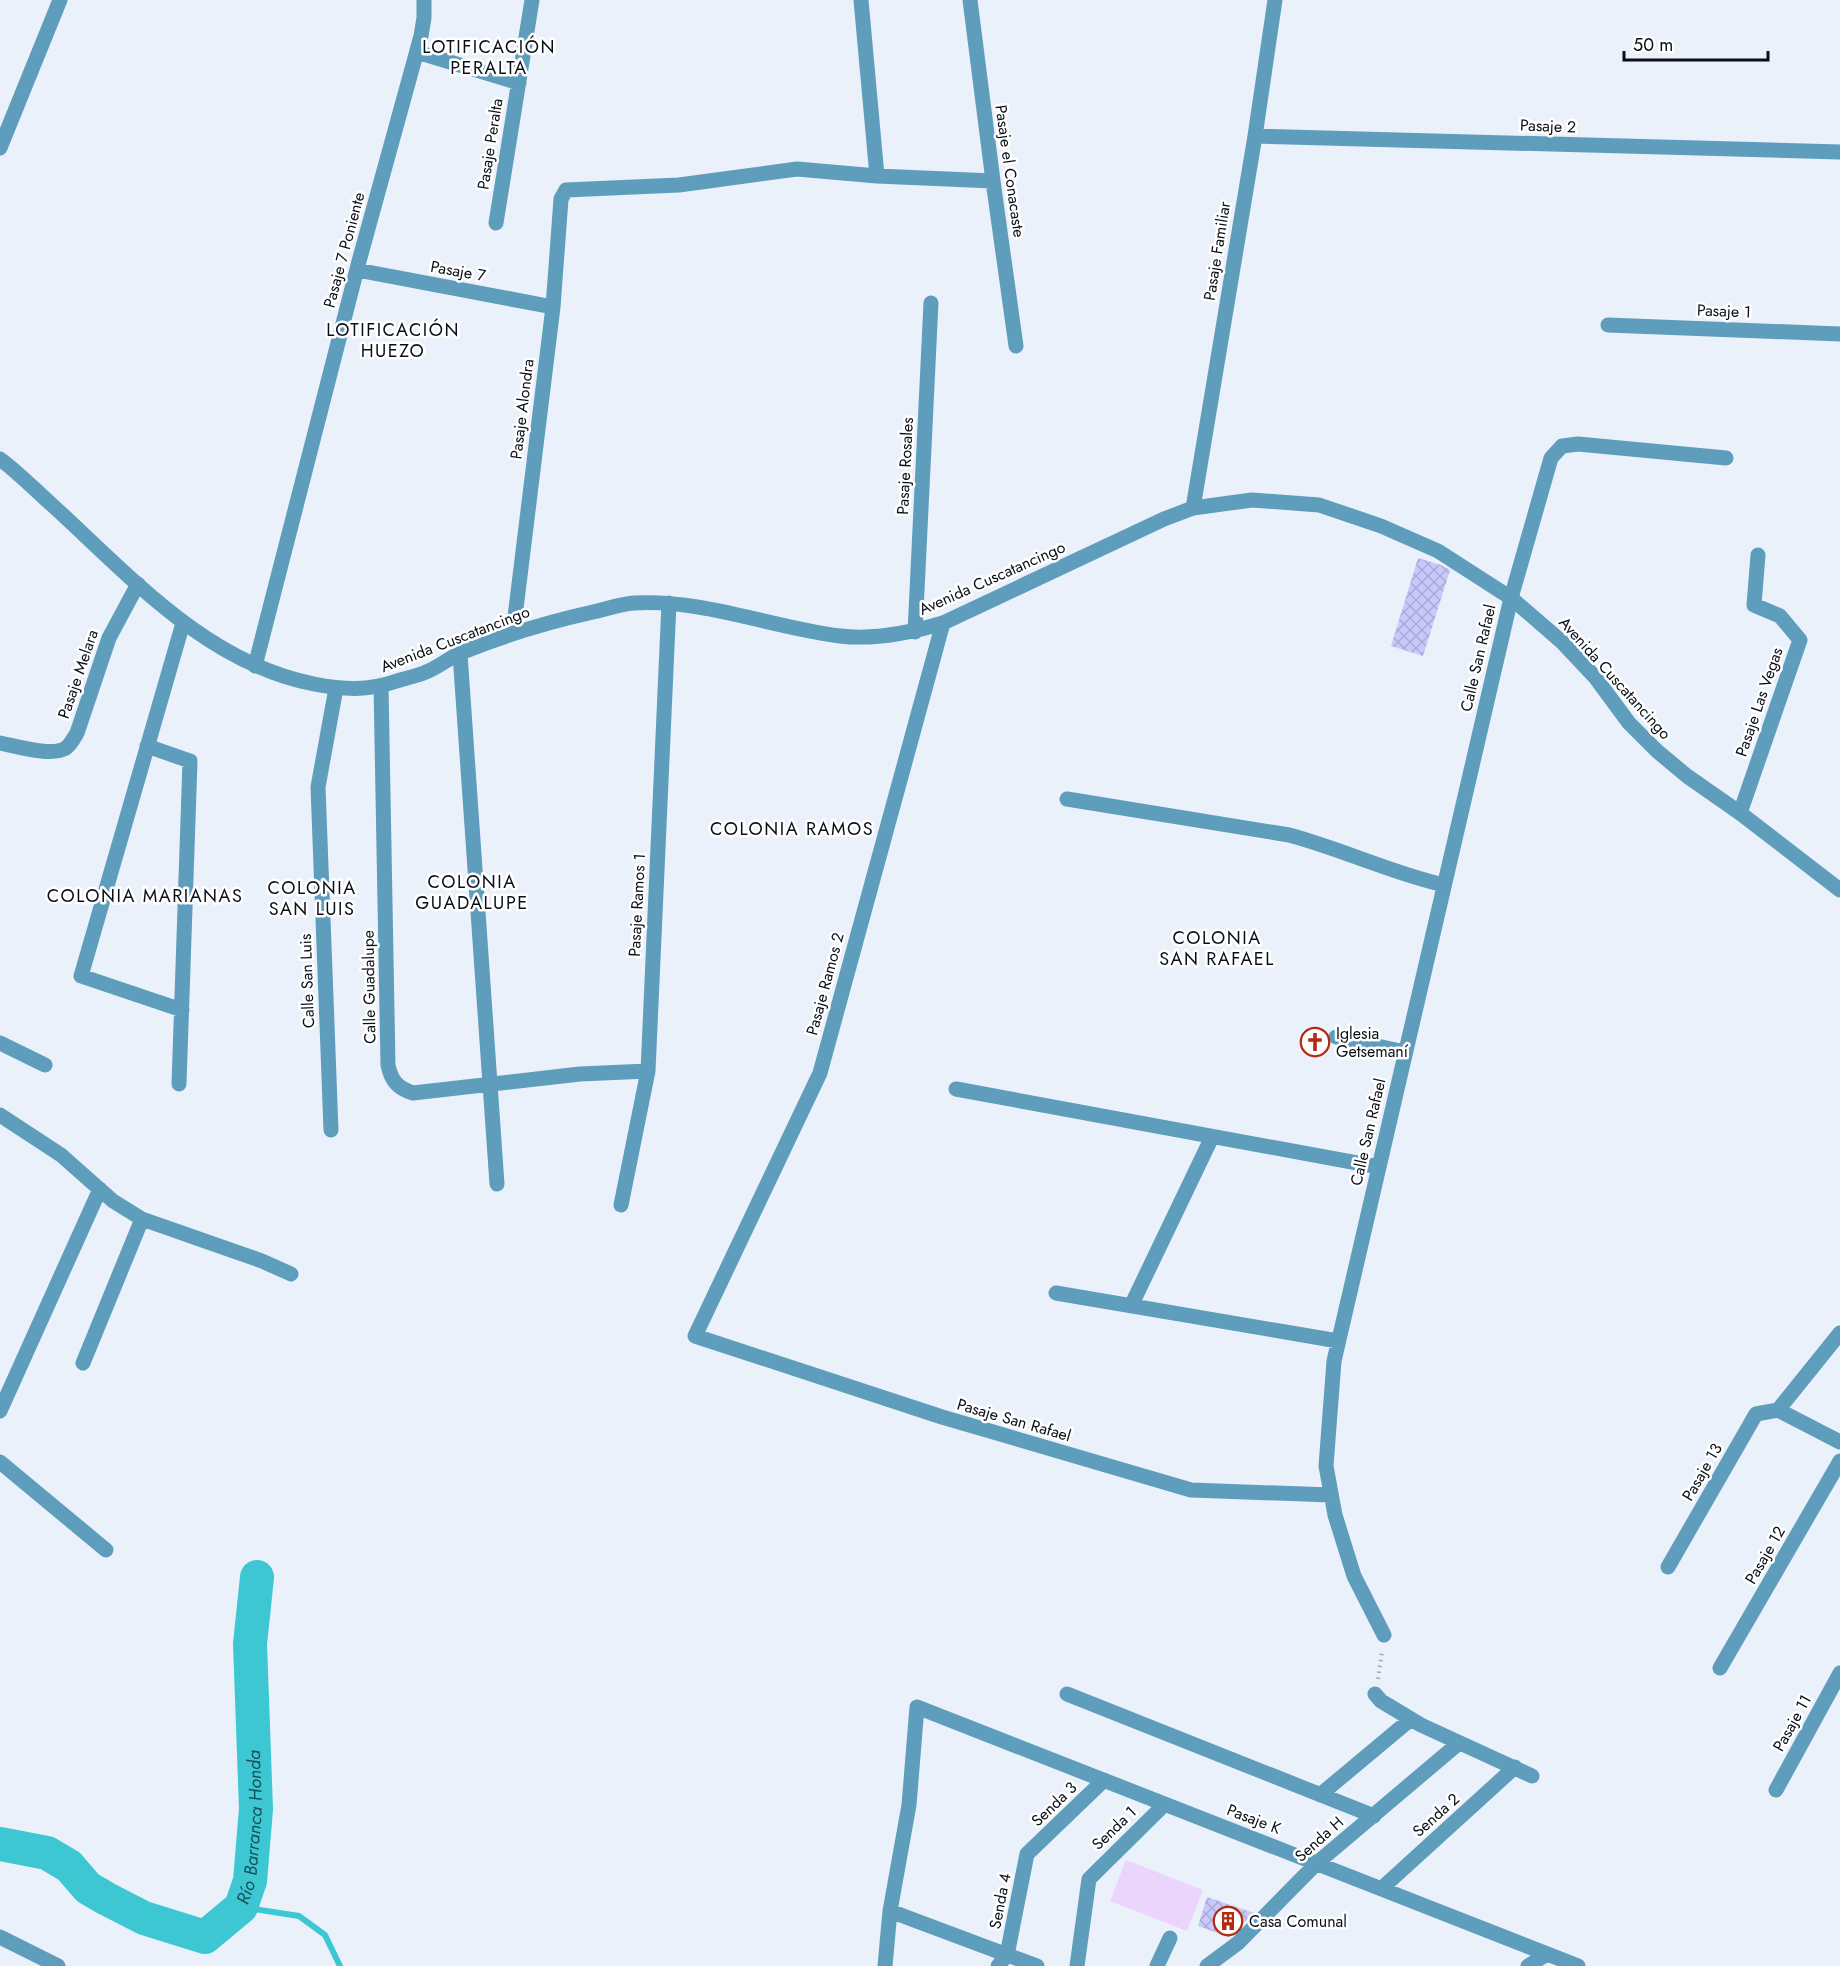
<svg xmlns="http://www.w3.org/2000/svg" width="1840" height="1966" viewBox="0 0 1840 1966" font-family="Jost,sans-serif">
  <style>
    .grass { fill: #ecd5fd }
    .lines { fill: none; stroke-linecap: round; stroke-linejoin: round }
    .stream { stroke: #3dc7d3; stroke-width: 6 }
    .river { stroke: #3dc7d3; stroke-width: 34 }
    .building { fill: url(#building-cross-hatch) }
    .path { stroke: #a1a8b0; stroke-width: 4; stroke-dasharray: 1.5 4.5; stroke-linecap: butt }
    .minor { stroke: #5e9dbc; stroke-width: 15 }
    .tertiary { stroke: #5e9dbc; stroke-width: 15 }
    .labels { text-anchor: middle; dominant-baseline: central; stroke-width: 5; stroke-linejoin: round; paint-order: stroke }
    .street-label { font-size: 16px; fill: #0a0f17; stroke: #fff }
    .poi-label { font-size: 16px; fill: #0a0f17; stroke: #fff; text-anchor: start }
    .neighbourhood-label { font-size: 18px; letter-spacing: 1.5px; fill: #0a0f17; stroke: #fff }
    .water-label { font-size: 18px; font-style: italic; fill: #164f55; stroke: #fff }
  </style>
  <defs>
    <pattern id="building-cross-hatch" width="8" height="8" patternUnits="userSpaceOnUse" patternTransform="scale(1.5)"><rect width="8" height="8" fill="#c8c9fb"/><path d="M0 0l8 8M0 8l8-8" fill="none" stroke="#aaabd6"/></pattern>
  </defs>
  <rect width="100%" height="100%" fill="#eaf1fa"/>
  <!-- grass -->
  <path class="grass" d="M1126 1860 1203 1890 1187 1931 1110 1901Z"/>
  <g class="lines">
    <!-- stream -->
    <path class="stream" d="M241 1907 299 1916 325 1935 340 1966"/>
    <!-- river -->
    <path class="river" id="s1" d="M0 1844 47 1853 69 1866 88 1888 107 1899 144 1918 205 1937 241 1907 250 1881 256 1809 250 1644 257 1577"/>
  </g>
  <!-- building -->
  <path class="building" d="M1418 558 1441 565 1450 570 1423 656 1391 646Z
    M1207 1897 1254 1913 1229 1937 1198 1926Z"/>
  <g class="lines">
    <!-- path -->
    <path class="path" d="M1378 1679 1382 1651"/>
    <!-- minor -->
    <path class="minor" d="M861 0 877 176
      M970 0 993 181 1016 346
      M417 52 519 83
      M1255 136 1840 152
      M0 148 60 0
      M496 223 532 0
      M357 270 553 307
      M1608 325 1840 334
      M1193 508 1255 136 1275 0
      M943 623 820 1073 695 1336 942 1417 1191 1490 1331 1495
      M915 632 931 303
      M513 633 553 307 561 199 566 190 679 185 797 169 877 176 993 181
      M460 654 497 1184
      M255 666 358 265 421 36 424 18V0
      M381 686 388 1065C391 1080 397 1088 413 1093L580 1074 648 1071
      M0 743C16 746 52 757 66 748 71 744 74 738 77 733L109 638 138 584
      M147 746 190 761 179 1084
      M1067 799 1289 835C1342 849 1391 873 1444 885
      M1740 813 1800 640 1780 616 1754 605 1758 555
      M182 1010 81 976 183 623
      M1336 1037 1405 1052
      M0 1043 45 1065
      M956 1089 1379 1167
      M0 1115 61 1155 113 1201 142 1219 262 1261 291 1274
      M331 1130 318 787 336 688
      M621 1205 648 1071 669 603
      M1056 1293 1338 1341
      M1131 1306 1212 1137
      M83 1363 142 1219
      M1778 1410 1840 1333
      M1778 1410 1840 1442
      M0 1411 100 1189
      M0 1462 106 1550
      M1668 1567 1756 1414 1778 1410
      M1384 1635 1354 1576 1335 1515 1326 1466 1334 1361 1511 598 1551 458 1562 446 1578 444 1726 458
      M1720 1668 1840 1461
      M1067 1694 1374 1816
      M1375 1694 1381 1701 1421 1725 1532 1776
      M1776 1790 1840 1673
      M1320 1795 1411 1719
      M1381 1889 1515 1767
      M890 1911 1037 1966
      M0 1937 58 1966
      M885 1966 890 1911 909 1805 917 1707 1578 1966
      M998 1966 1007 1955 1027 1854 1104 1780
      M1077 1966 1089 1879 1165 1804
      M1157 1966 1170 1938
      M1207 1966 1238 1943 1317 1863 1459 1743
      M1528 1966 1547 1954"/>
    <!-- tertiary -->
    <path class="tertiary" d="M0 459C18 472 34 489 51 504 129 575 206 663 314 684 345 690 367 691 397 681 406 678 417 676 426 672 439 667 450 657 463 652 505 635 548 622 593 612 606 609 620 604 634 603 704 599 770 627 840 636 874 640 910 633 943 623L1164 519 1193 508 1252 500 1319 505 1381 526 1438 551 1511 598 1562 642 1595 677 1629 723 1657 751 1687 776 1740 813 1840 890"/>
  </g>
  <!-- icons -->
  <defs>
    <g id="church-ring" transform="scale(1.5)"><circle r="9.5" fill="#fff" stroke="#b52812" stroke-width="1.5"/><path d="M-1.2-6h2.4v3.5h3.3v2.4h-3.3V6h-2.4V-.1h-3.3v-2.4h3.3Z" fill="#b52812"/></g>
    <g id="building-ring" transform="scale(1.5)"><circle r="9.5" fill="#fff" stroke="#b52812" stroke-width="1.5"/><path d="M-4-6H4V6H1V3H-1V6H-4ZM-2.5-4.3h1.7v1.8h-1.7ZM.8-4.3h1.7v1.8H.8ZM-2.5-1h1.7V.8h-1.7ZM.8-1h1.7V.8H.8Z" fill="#b52812"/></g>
  </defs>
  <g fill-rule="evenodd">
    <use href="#church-ring" x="1315" y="1042"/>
    <use href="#building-ring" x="1228" y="1921"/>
  </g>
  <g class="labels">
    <!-- street labels -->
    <g class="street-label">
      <text transform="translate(1548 126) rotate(2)">Pasaje 2</text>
      <text transform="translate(490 144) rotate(-81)">Pasaje Peralta</text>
      <text transform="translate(1010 171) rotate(82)">Pasaje el Conacaste</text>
      <text transform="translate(344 250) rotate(-75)">Pasaje 7 Poniente</text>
      <text transform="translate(1217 251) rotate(-81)">Pasaje Familiar</text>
      <text transform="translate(458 271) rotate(10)">Pasaje 7</text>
      <text transform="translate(1724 311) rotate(2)">Pasaje 1</text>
      <text transform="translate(522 409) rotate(-83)">Pasaje Alondra</text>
      <text transform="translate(905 466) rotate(-87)">Pasaje Rosales</text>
      <text transform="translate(992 578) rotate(-24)">Avenida Cuscatancingo</text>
      <text transform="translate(455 639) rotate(-21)">Avenida Cuscatancingo</text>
      <text transform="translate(1478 658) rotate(-77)">Calle San Rafael</text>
      <text transform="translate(78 674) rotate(-71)">Pasaje Melara</text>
      <text transform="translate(1615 678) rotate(48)">Avenida Cuscatancingo</text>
      <text transform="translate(1759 702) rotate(-71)">Pasaje Las Vegas</text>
      <text transform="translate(637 905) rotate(-87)">Pasaje Ramos 1</text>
      <text transform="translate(307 981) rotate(-92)">Calle San Luis</text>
      <text transform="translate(825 984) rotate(-75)">Pasaje Ramos 2</text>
      <text transform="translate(369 987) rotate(-91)">Calle Guadalupe</text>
      <text transform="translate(1368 1132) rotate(-77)">Calle San Rafael</text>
      <text transform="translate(1014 1420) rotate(16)">Pasaje San Rafael</text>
      <text transform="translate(1702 1472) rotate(-60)">Pasaje 13</text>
      <text transform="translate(1765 1555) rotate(-60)">Pasaje 12</text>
      <text transform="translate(1792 1723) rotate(-61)">Pasaje 11</text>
      <text transform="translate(1054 1804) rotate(-44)">Senda 3</text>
      <text transform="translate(1436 1815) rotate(-42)">Senda 2</text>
      <text transform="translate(1254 1819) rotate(21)">Pasaje K</text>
      <text transform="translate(1114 1828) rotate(-44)">Senda 1</text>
      <text transform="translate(1319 1839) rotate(-42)">Senda H</text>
      <text transform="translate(1000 1901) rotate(-79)">Senda 4</text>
    </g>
    <!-- poi labels -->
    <g class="poi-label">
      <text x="1336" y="1033">Iglesia<tspan x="1336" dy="18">Getsemaní</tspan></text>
      <text x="1249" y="1921">Casa Comunal</text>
    </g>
    <!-- neighbourhood labels -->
    <g class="neighbourhood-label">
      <text x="489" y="47">LOTIFICACIÓN<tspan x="489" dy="21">PERALTA</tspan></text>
      <text x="393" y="330">LOTIFICACIÓN<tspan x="393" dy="21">HUEZO</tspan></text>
      <text x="792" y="829">COLONIA RAMOS</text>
      <text x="472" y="882">COLONIA<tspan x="472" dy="21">GUADALUPE</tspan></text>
      <text x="312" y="888">COLONIA<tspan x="312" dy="21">SAN LUIS</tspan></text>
      <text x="145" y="896">COLONIA MARIANAS</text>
      <text x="1217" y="938">COLONIA<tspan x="1217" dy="21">SAN RAFAEL</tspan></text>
    </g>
    <!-- water labels -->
    <g class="water-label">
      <text stroke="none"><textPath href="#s1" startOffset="358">Río Barranca Honda</textPath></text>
    </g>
  </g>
  <!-- scale -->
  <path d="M1624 51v9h144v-9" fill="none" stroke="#0a0f17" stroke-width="3"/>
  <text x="1633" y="51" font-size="18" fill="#0a0f17" stroke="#ffffff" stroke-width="4.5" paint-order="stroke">50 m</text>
</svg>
